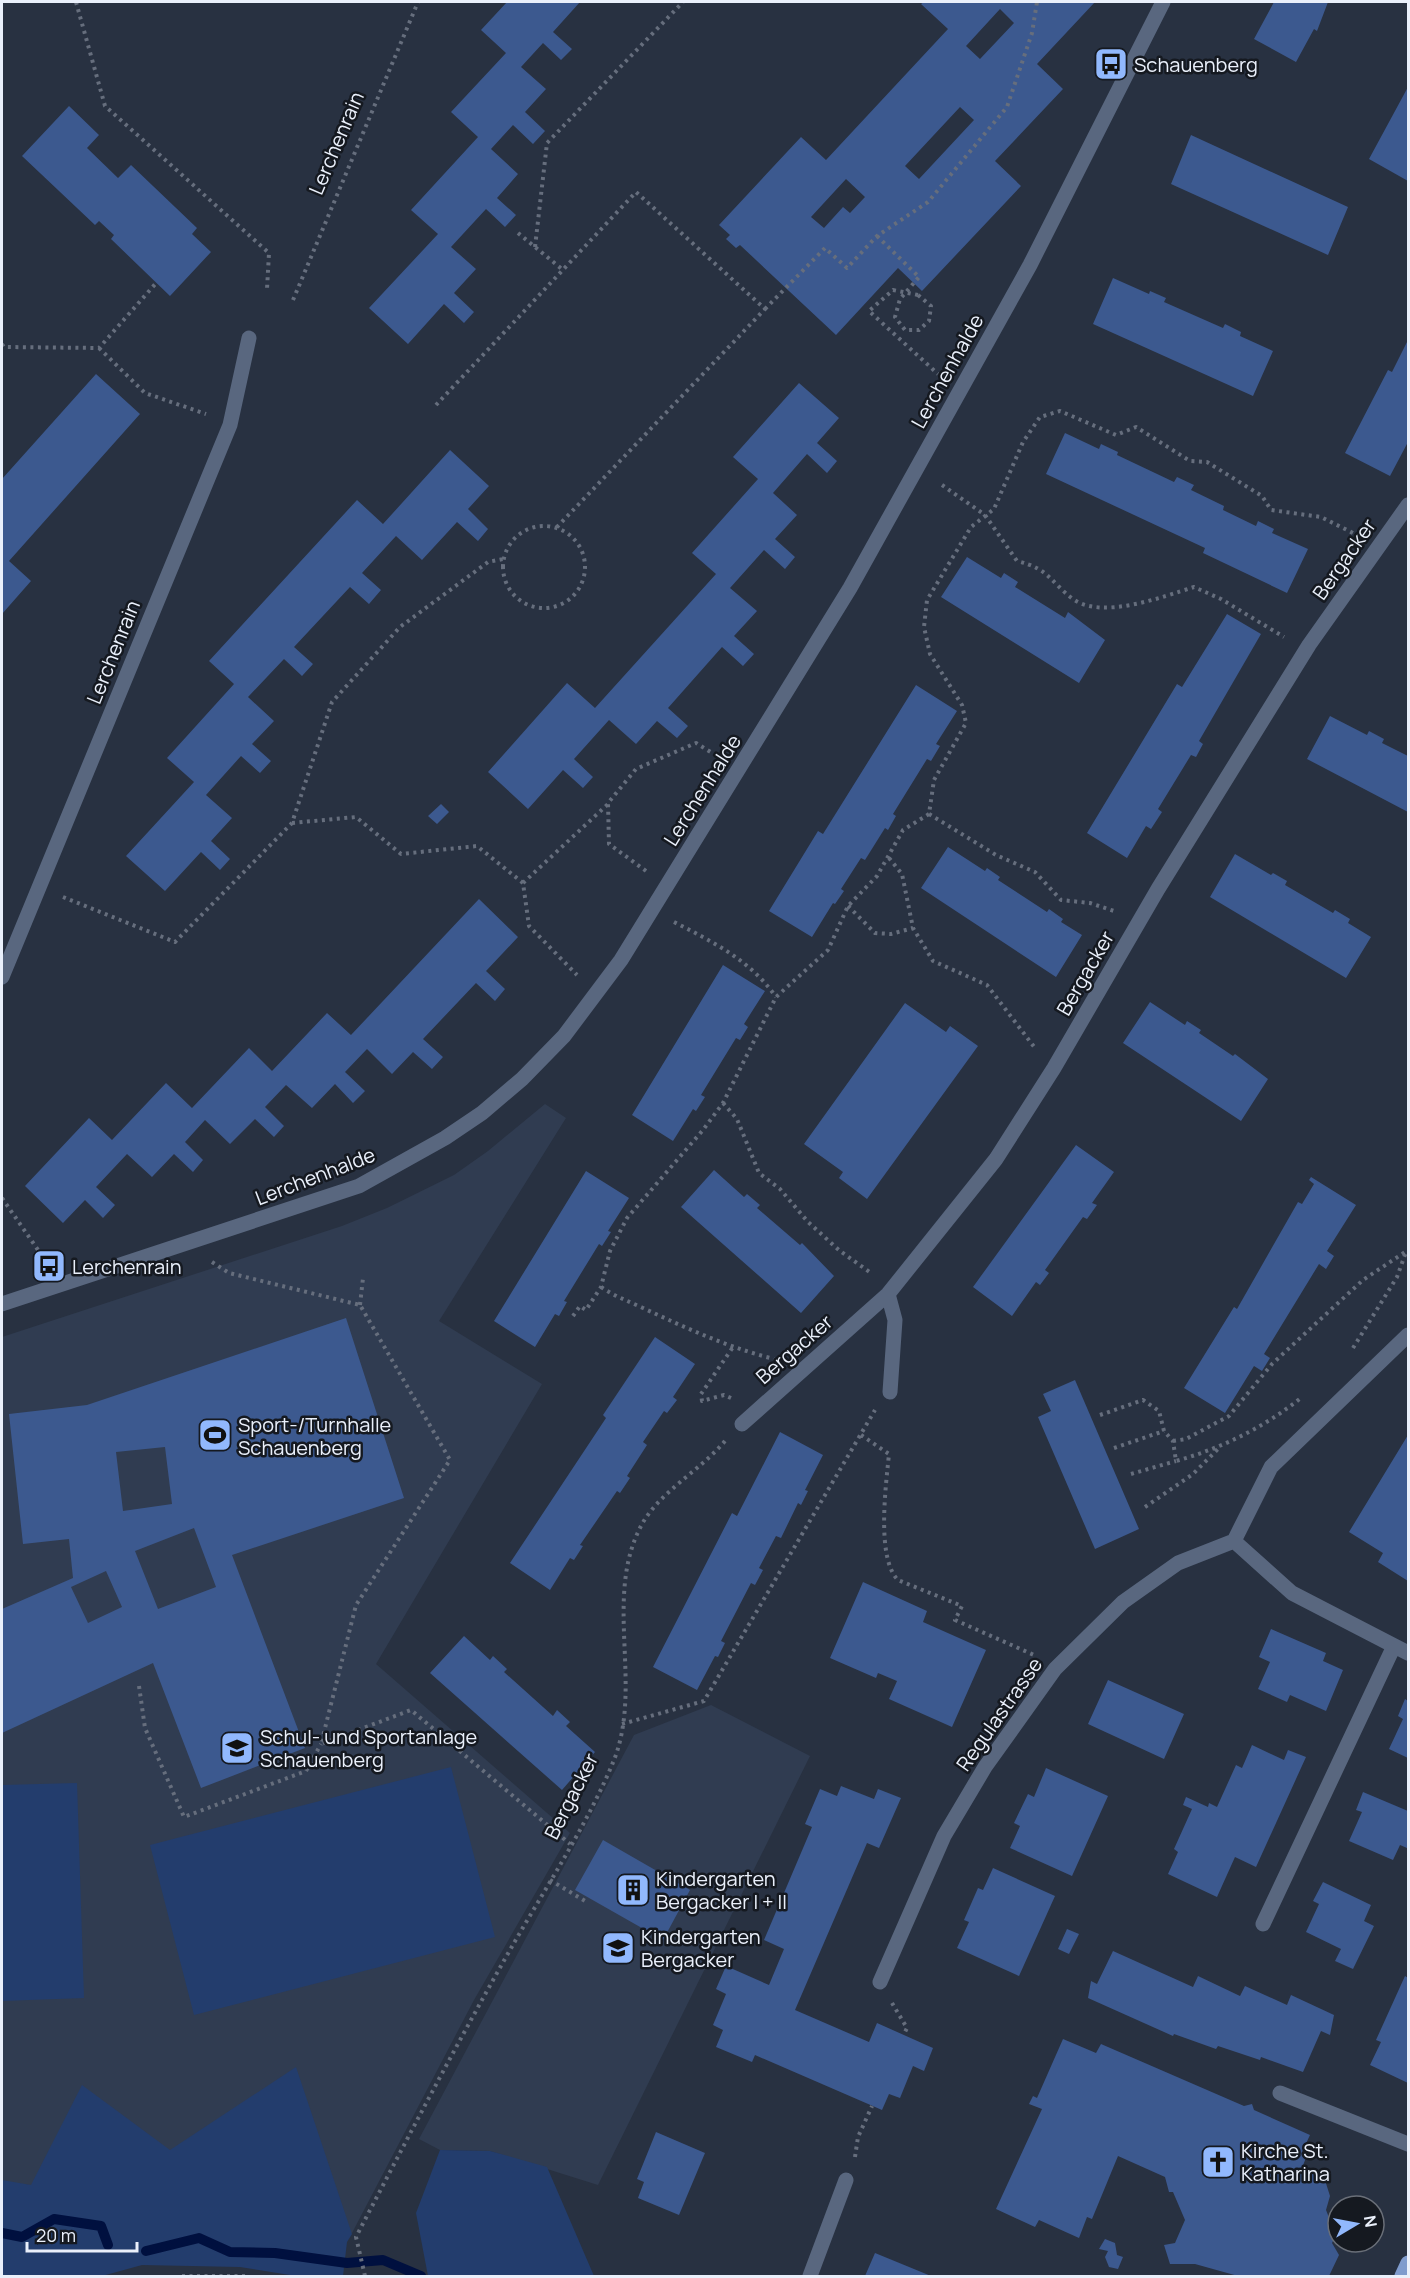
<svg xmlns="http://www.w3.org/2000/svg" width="1410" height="2278" viewBox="0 0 1410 2278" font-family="Manrope,sans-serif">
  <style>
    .built { fill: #303c51 }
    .green { fill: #233d6d }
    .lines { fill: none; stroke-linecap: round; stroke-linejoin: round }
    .stream { stroke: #00103f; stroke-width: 10 }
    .building { fill: #3c598f; fill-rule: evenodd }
    .path { stroke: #666e7d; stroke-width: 4; stroke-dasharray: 3 4.5; stroke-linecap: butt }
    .minor { stroke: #59677f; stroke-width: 15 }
    .major { stroke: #7f9bcd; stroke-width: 15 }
    .path-bridge { stroke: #666e7d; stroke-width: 4; stroke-dasharray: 3 4.5; stroke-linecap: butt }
    .labels { text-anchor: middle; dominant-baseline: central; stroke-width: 5; stroke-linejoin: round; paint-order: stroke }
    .poi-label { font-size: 20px; fill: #eaf0fb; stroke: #151920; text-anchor: start }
    .street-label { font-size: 20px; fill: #eaf0fb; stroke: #151920 }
  </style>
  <rect width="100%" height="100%" fill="#283141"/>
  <!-- built -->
  <path class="built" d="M545 1104 566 1118 439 1321 542 1384 376 1664 570 1833 474 2000 352 2233 2 2181V1337L342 1226 387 1208 454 1175 488 1151Z
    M711 1705 810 1756 598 2185 490 2151 440 2150 419 2139 634 1735Z"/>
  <!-- green -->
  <path class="green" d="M451 1767 495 1937 194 2015 150 1845Z
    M77 1783 84 1998 2 2001V1785Z
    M296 2067 352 2234 347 2242 343 2276H296L240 2267 142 2265 102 2276H2V2180L31 2185 82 2085 170 2150Z
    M440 2150 490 2151 547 2167 594 2276H428L416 2213Z"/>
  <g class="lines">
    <!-- stream -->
    <path class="stream" d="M2 2233 22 2237 54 2219 101 2226 108 2245
      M146 2251 199 2238 230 2252 275 2253 347 2263 383 2260 421 2276"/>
  </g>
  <!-- building -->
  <path class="building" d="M507 2H580L553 32 572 49 561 60 543 43 521 67 546 89 525 112 545 131 533 144 513 125 491 149 518 174 497 198 516 215 505 227 486 209 451 247 476 269 454 293 474 312 464 323 444 304 408 344 369 308 438 234 411 210 478 137 451 112 506 53 481 30Z
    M924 2H1095L1037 64 1063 89 995 161 1021 186 922 291 898 268 836 335 740 245 736 248 726 239 730 235 719 225 801 137 826 160 948 29 921 4ZM1000 9 1014 23 980 59 966 46ZM960 107 974 120 919 179 905 166ZM846 179 865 197 850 213 843 207 824 228 811 217Z
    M1274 2H1328L1317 31 1314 29 1296 62 1254 39Z
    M1408 87V181L1369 159Z
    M69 106 99 135 87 148 118 178 131 165 197 228 192 234 211 252 170 296 111 239 114 235 99 221 95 225 22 156Z
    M1191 135 1348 207 1328 255 1171 184Z
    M1113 278 1149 294 1150 291 1166 298 1164 302 1223 328 1225 324 1241 332 1240 336 1273 351 1253 396 1093 324Z
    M1408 340V442L1390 476 1345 453 1388 370 1392 372Z
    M96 374 140 414 9 561 31 581 2 614V479Z
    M799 383 839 418 817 443 837 461 827 473 807 454 773 493 797 515 775 539 795 557 785 569 764 550 730 588 757 611 734 636 754 654 743 666 722 647 668 708 688 726 677 738 657 721 636 744 609 720 574 759 593 777 583 788 563 770 528 809 488 772 567 683 595 708 716 574 692 553 758 479 733 457Z
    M1065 433 1099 449 1101 444 1118 452 1117 455 1174 482 1177 477 1194 485 1191 490 1224 506 1223 510 1256 526 1258 521 1274 529 1272 533 1308 549 1287 593 1203 553 1205 548 1046 474Z
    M450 450 489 486 468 509 488 529 478 541 457 522 422 560 396 536 362 573 381 590 369 604 350 587 294 647 313 664 302 676 284 659 248 697 274 721 252 744 271 761 260 773 241 756 206 795 232 818 211 841 230 859 220 870 201 852 165 891 126 856 194 782 167 758 234 684 209 661 357 500 383 524Z
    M967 557 1001 578 1004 573 1018 582 1015 587 1065 618 1068 612 1105 640 1079 683 941 597Z
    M1227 614 1261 634 1199 741 1203 744 1196 757 1191 755 1158 809 1162 812 1151 829 1146 826 1127 858 1087 833 1177 684 1182 687Z
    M916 685 957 711 936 744 940 746 931 761 927 759 893 814 896 816 888 830 885 828 865 860 861 858 841 889 844 891 835 904 833 903 812 937 769 911 818 831 823 834Z
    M1330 716 1367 735 1369 731 1384 739 1382 743 1408 756V812L1307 759Z
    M441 804 449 812 437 824 428 816Z
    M948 847 985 871 987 868 1000 877 998 880 1047 912 1049 909 1063 919 1061 922 1082 935 1056 977 921 888Z
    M1235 854 1271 875 1273 873 1287 881 1285 885 1333 913 1335 910 1350 919 1348 923 1371 937 1346 978 1210 897Z
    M479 899 518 937 486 971 505 989 495 1001 476 983 423 1039 443 1057 432 1069 413 1052 392 1074 367 1049 345 1072 365 1091 353 1103 335 1084 312 1108 286 1085 265 1107 284 1126 274 1137 255 1119 230 1144 205 1120 185 1142 203 1160 193 1172 174 1154 152 1177 127 1154 96 1187 115 1205 103 1218 85 1200 63 1223 25 1186 89 1118 112 1140 166 1083 192 1108 249 1048 272 1071 327 1013 351 1035Z
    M723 965 765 991 744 1024 748 1027 740 1040 736 1038 701 1095 705 1097 696 1111 693 1109 673 1141 632 1115Z
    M1150 1002 1185 1025 1187 1021 1201 1030 1199 1033 1233 1056 1235 1054 1268 1079 1241 1121 1123 1043Z
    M905 1003 946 1032 950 1026 978 1046 867 1199 839 1178 843 1172 804 1144Z
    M1076 1145 1114 1172 1092 1203 1097 1205 1087 1219 1083 1217 1045 1270 1049 1273 1040 1285 1036 1282 1012 1316 973 1287Z
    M714 1170 744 1197 747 1194 760 1205 757 1208 800 1245 802 1243 834 1276 801 1313 681 1207Z
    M586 1171 629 1198 608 1231 611 1232 602 1246 599 1244 564 1301 567 1302 559 1316 555 1314 535 1347 494 1321Z
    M1311 1177 1356 1205 1327 1251 1334 1256 1326 1269 1319 1264 1264 1354 1270 1358 1262 1371 1254 1366 1225 1413 1184 1388 1234 1307 1237 1309 1298 1202 1302 1204 1314 1184 1309 1180Z
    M346 1318 404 1498 232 1555 305 1748 201 1788 153 1663 2 1733V1609L73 1578 69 1539 23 1544 9 1414 87 1405ZM165 1447 172 1504 123 1511 116 1452ZM194 1528 216 1587 158 1609 135 1551ZM106 1571 122 1607 88 1623 71 1587Z
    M655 1337 695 1364 673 1397 677 1400 667 1413 664 1411 643 1442 647 1445 627 1476 630 1478 620 1493 617 1491 580 1545 583 1546 574 1560 570 1558 550 1590 510 1563 606 1418 603 1415Z
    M1075 1380 1139 1529 1095 1549 1038 1417 1051 1411 1043 1394Z
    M780 1432 823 1455 805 1490 808 1491 801 1505 798 1503 781 1538 776 1536 759 1568 763 1570 755 1585 751 1583 721 1641 725 1643 718 1657 715 1656 697 1690 653 1667 732 1513 737 1516Z
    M1408 1435V1581L1378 1562 1383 1553 1349 1532Z
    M863 1582 927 1611 923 1622 986 1650 952 1727 889 1699 897 1681 878 1673 876 1678 830 1658Z
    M1271 1629 1326 1653 1323 1661 1343 1670 1326 1711 1290 1695 1287 1702 1258 1689 1270 1662 1259 1657Z
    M464 1636 490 1660 493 1656 507 1669 504 1672 553 1716 557 1710 570 1722 566 1726 595 1752 562 1790 430 1673Z
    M1108 1680 1184 1714 1164 1759 1088 1724Z
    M1405 1699 1408 1701V1758L1389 1749 1403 1719 1398 1716Z
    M1252 1745 1284 1760 1288 1750 1306 1757 1256 1867 1235 1857 1217 1897 1168 1874 1178 1852 1174 1849 1192 1809 1183 1805 1186 1797 1208 1807 1209 1803 1217 1807 1236 1765 1242 1768Z
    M1046 1768 1108 1796 1072 1876 1010 1848 1020 1826 1014 1823 1028 1794 1034 1797Z
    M841 1786 874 1799 878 1789 901 1798 879 1848 867 1843 795 2010 869 2042 877 2023 933 2048 924 2071 913 2066 900 2098 889 2094 882 2110 755 2055 752 2062 716 2047 723 2030 713 2025 726 1994 716 1989 726 1966 769 1985 784 1949 764 1940 812 1827 805 1824 820 1789 837 1796Z
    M1363 1792 1408 1811V1844L1407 1848 1400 1845 1393 1860 1349 1841 1362 1812 1356 1810Z
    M603 1840 690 1890 663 1940 575 1890Z
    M993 1868 1055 1896 1019 1976 957 1948 969 1922 964 1920 978 1888 983 1890Z
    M1323 1882 1371 1905 1364 1921 1374 1926 1353 1969 1335 1961 1341 1949 1306 1932 1319 1904 1313 1901Z
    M1067 1929 1079 1934 1069 1954 1058 1949Z
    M1113 1951 1193 1987 1198 1976 1240 1996 1245 1986 1287 2005 1291 1995 1334 2015 1330 2035 1321 2031 1303 2072 1261 2057 1260 2060 1218 2046 1216 2049 1174 2034 1173 2036 1088 1998 1091 1981 1097 1984Z
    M1405 1976 1408 1978V2083L1370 2065 1381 2042 1376 2040Z
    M1063 2039 1096 2053 1101 2044 1244 2106 1252 2104 1254 2110 1310 2135 1302 2152 1307 2155 1302 2168 1324 2177 1330 2196 1326 2210 1336 2235 1332 2243 1339 2255 1329 2276H1238L1195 2264H1170L1164 2245 1175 2243 1185 2220 1173 2192H1169L1165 2177 1118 2156 1092 2219 1087 2217 1079 2238 1039 2220 1035 2227 996 2209 1042 2109 1029 2104 1033 2096 1037 2098Z
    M656 2132 705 2153 679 2215 638 2198 644 2182 637 2179Z
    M1105 2239 1115 2243 1117 2255 1123 2257 1118 2269 1109 2267 1105 2257 1108 2251 1099 2249Z
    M875 2253 931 2276H865Z"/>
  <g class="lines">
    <!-- path -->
    <path class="path" d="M76 2 105 106 269 253 267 289
      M518 233 563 270
      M877 236 919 277
      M535 247 547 143 683 2
      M918 295 893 290 869 311 938 374
      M293 300 418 2
      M765 309 825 248 847 268 877 236 928 202 1007 107 1032 33 1037 2
      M2 344 4 347 99 348 157 282
      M99 348 145 393 206 414
      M436 405 636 192 765 309 557 527
      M942 485 985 515 1017 561C1050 569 1050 582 1073 599 1102 620 1162 597 1194 587L1221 599 1284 637
      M503 567a41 41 0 1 1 82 0a41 41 0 1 1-82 0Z
      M929 814 996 855 1035 872 1061 900 1090 903 1114 911
      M292 823 356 817 401 854 477 846 523 883 529 926 577 975
      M889 858 902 874 913 928 933 961 987 985 1035 1048
      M646 871 609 844 608 803 636 769 696 743 717 756
      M523 883 608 804
      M63 897 175 942 292 823 332 702 400 627 488 562 503 559
      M848 906 875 933 891 934 913 928
      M674 922C713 942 750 960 776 997
      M723 1103 737 1119 759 1173 780 1189 808 1222 840 1251 871 1273
      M2 1198 45 1260
      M212 1262 229 1273 360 1305 450 1460 356 1605 321 1744 411 1710 570 1844
      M601 1287C614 1296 628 1301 643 1308 686 1328 727 1347 774 1359
      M360 1305 363 1278
      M573 1316 580 1306 586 1310 601 1287 610 1251 627 1218 703 1130 723 1103 776 997 828 950 848 906 877 876 903 830 929 814 934 780 966 723 962 705 930 654 924 627 927 600 971 527 994 509 1023 442 1040 417 1060 411 1116 435 1136 427 1190 461 1207 462 1262 496 1271 510 1321 517 1355 534
      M1353 1348 1397 1277 1406 1252
      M731 1398 724 1395 702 1401 701 1394 733 1347
      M1100 1415 1143 1400 1159 1411 1164 1431 1173 1441 1176 1461C1222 1448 1265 1427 1302 1397
      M861 1435 889 1454C886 1485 876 1558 898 1580L962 1606 955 1620 1034 1655
      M1173 1441 1186 1439 1229 1416 1272 1364 1363 1280 1408 1250
      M1114 1448 1164 1431
      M1131 1474 1176 1461
      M1145 1507 1193 1474 1218 1449
      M139 1686 145 1728 184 1817 306 1771 321 1744
      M622 1724 704 1701 875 1410
      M550 1880 585 1901
      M892 2003 907 2028 904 2034
      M855 2157 858 2137 872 2106
      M182 2276H245
      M365 2276 356 2237C406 2141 456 2045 510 1950 544 1890 588 1824 614 1760 643 1686 604 1599 640 1528 657 1493 700 1471 725 1441"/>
    <!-- minor -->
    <path class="minor" d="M2 977 230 425 249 338
      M888 1294 895 1320 890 1392
      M2 1304 359 1186 445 1138 482 1113 522 1079 564 1036 621 960 850 588 1030 265 1163 2
      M742 1424 888 1294 996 1159 1054 1068 1158 889 1309 645 1408 505
      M1234 1541 1292 1593 1408 1653
      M1263 1924 1394 1646
      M880 1982 944 1836 985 1767 1055 1669 1123 1602 1178 1563 1234 1541 1271 1467 1408 1335
      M1280 2093 1408 2144
      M810 2276 846 2180"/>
    <!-- major -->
    <path class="major" d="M1402 2276 1408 2263"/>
    <!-- path-bridge -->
    <path class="path-bridge" d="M918 295 931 306 929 321 919 330H905L895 317 900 299 919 277"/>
  </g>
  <!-- icons -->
  <defs>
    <g id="bus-square" transform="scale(1.725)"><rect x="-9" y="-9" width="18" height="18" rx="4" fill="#91b8fd" stroke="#151920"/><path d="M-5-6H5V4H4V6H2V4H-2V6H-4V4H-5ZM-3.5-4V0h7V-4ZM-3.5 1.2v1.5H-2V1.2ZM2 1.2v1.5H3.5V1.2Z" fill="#111"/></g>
    <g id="stadium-square" transform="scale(1.725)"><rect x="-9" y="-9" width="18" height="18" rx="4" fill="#91b8fd" stroke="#151920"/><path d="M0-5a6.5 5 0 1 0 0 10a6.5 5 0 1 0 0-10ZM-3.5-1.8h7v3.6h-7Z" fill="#111"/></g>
    <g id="school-square" transform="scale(1.725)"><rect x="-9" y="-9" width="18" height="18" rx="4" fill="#91b8fd" stroke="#151920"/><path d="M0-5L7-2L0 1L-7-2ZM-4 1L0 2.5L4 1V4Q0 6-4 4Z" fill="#111"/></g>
    <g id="building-square" transform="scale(1.725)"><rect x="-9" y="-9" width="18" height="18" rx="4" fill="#91b8fd" stroke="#151920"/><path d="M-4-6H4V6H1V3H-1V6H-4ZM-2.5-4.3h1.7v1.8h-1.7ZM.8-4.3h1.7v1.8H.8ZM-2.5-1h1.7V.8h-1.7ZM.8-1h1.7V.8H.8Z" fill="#111"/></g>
    <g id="church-square" transform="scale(1.725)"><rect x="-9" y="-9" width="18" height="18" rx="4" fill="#91b8fd" stroke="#151920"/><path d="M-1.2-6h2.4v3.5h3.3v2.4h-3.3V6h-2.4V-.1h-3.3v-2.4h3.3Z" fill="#111"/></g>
  </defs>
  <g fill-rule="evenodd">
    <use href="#bus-square" x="1111" y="64"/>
    <use href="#bus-square" x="49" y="1266"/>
    <use href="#stadium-square" x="215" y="1435"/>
    <use href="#school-square" x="237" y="1748"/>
    <use href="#building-square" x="633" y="1890"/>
    <use href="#school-square" x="618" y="1948"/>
    <use href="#church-square" x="1218" y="2162"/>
  </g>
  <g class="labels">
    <!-- poi labels -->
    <g class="poi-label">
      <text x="1134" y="64">Schauenberg</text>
      <text x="72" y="1266">Lerchenrain</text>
      <text x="238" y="1424">Sport-/Turnhalle<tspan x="238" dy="23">Schauenberg</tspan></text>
      <text x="260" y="1736">Schul- und Sportanlage<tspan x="260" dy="23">Schauenberg</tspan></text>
      <text x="656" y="1878">Kindergarten<tspan x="656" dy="23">Bergacker I + II</tspan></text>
      <text x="641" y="1936">Kindergarten<tspan x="641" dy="23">Bergacker</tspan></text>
      <text x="1241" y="2150">Kirche St.<tspan x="1241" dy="23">Katharina</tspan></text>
    </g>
    <!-- street labels -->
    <g class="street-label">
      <text transform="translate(336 143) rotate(-67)">Lerchenrain</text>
      <text transform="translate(947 371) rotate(-61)">Lerchenhalde</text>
      <text transform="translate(1344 559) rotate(-55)">Bergacker</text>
      <text transform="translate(113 652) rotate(-68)">Lerchenrain</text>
      <text transform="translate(702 790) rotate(-58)">Lerchenhalde</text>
      <text transform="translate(1085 973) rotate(-60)">Bergacker</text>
      <text transform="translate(315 1176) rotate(-21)">Lerchenhalde</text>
      <text transform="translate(794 1349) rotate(-41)">Bergacker</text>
      <text transform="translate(999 1714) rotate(-55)">Regulastrasse</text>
      <text transform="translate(571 1796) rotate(-63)">Bergacker</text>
    </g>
  </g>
  <!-- border -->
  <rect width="1410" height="2278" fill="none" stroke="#eaf0fb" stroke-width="6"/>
  <!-- north arrow -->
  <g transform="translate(1356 2224) rotate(80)"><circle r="28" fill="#151920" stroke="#6a6f78" stroke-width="1.5"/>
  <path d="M0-4.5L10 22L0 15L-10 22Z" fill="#91b8fd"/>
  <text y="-9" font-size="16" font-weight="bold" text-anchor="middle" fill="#eaf0fb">N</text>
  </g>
  <!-- scale -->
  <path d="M27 2242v9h110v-9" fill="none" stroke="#eaf0fb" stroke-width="3"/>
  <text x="36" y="2242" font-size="18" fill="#eaf0fb" stroke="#151920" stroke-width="4.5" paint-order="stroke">20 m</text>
</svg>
